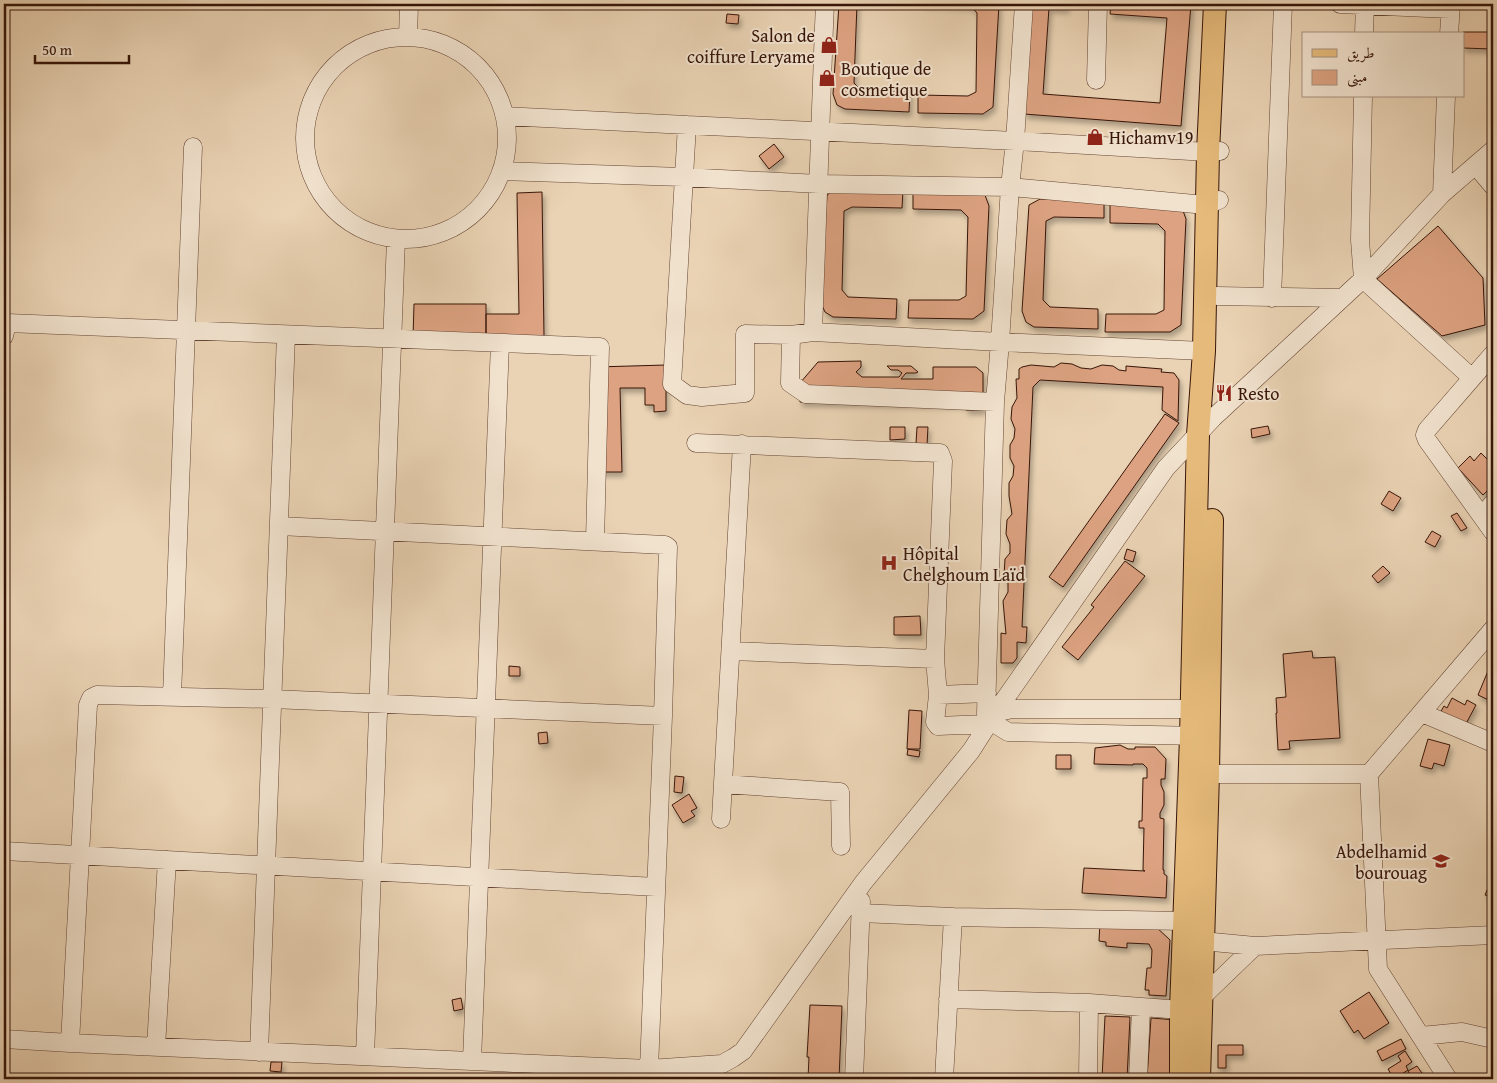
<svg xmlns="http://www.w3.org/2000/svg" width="1497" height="1083" viewBox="0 0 1497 1083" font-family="'Gentium Book Plus',Amiri,serif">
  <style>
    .building { fill: #dca281; stroke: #371508; filter: url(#shadow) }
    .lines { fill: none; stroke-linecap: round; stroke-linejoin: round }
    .minor-casing { stroke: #644433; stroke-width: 19 }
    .major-casing { stroke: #371508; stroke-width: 24 }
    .minor { stroke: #f1e2ce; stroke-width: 18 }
    .major { stroke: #e5ba7a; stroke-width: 22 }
    .labels { text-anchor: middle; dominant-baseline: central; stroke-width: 4; stroke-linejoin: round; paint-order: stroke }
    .poi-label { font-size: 18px; fill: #371508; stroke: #f1e2ce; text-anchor: start }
  </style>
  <defs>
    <filter id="shadow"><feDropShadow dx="2.5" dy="4.5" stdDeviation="2.5" flood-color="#0004"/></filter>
  </defs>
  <rect width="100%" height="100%" fill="#ead3b4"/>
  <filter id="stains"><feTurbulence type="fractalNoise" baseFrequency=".004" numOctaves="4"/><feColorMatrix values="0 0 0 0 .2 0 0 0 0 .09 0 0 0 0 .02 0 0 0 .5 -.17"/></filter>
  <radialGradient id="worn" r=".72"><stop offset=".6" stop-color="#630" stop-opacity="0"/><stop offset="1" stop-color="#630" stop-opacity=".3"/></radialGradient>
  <!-- building -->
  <path class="building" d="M839 4H857L854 83 861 90 910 92 909 112 845 109 837 105 833 94Z
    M922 4H999L993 107 983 114 918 113V95L968 96 976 92 977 13 971 6Z
    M1032 4H1067V9L1049 8 1043 94 1160 103 1167 18 1110 14 1111 4H1191L1181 126 1024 114Z
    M727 14 739 15 738 24 726 23Z
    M1463 32H1493L1492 49 1463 48Z
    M774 144 784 157 769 169 759 156Z
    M838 188 903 190 902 208 852 207 844 211 842 290 848 297 897 299 896 319 833 317 825 312 820 301 827 195Z
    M913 189 985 195 989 206 984 311 973 319 908 318 909 300H959L966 296 968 217 961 210 913 209Z
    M542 192 544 336 486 337V314H519L517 193Z
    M1040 199 1104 200V218L1054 217 1046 221 1043 300 1050 307 1098 309V329L1034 327 1026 322 1022 311 1029 205Z
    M1110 202 1182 208 1186 219 1181 325 1170 332H1105L1106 314H1156L1164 310 1165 231 1158 224 1110 223Z
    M1438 226 1483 278 1485 325 1442 336 1377 279Z
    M414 304H486V339H413Z
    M861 361V367L856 372 862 377H899L902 373 898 370H891L887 366H911L918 372 916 373H906L901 379H933V367H976L983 373V410H966V404L800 402V383L818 362Z
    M1061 363 1072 364 1081 368 1091 369 1102 365 1113 366 1119 370 1126 371V366L1162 369 1161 372 1174 373 1179 380 1178 421 1162 410 1163 387 1040 380 1033 387 1022 627H1027L1026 643 1017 642V658L1013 663H1001V633L1006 634 1003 601 1008 592V583L1004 575 1005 559 1010 553V544L1006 534 1007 520 1012 514 1009 496V483L1013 476 1014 466 1010 458V445L1014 438 1015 429 1011 419 1012 407 1017 398 1016 379H1019V369L1022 367 1031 365 1054 367Z
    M666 365V411L654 412V405H645V388H620L622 472H598L596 367Z
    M1165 414 1179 423 1063 587 1049 577Z
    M1268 426 1270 434 1252 438 1251 429Z
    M890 427H905V439L890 440Z
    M917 427H928L927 445 916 444Z
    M1481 453 1493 465V485L1483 495 1458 468 1470 456 1474 461Z
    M1389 491 1401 498 1393 511 1381 504Z
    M1457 513 1467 528 1461 531 1451 516Z
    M1432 531 1441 536 1435 547 1425 542Z
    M1127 549 1136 552 1133 562 1124 559Z
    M1125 561 1145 576 1078 660 1062 647 1094 607 1091 605Z
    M1383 566 1390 573 1378 583 1372 576Z
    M920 616 921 635H894V617Z
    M1312 651 1313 658 1335 657 1340 738 1289 741 1290 749 1278 750 1276 713H1277L1276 698 1286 697 1283 654Z
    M509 666 520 667V676H509Z
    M1488 671 1493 673V702L1478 695Z
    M1452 698 1465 705 1467 700 1476 705 1461 733 1436 720 1444 706 1447 708Z
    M909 710 922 711 920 749H907Z
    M547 732 548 743 539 744 538 733Z
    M1428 739 1450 745 1444 766 1434 763 1432 769 1420 766Z
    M1120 745 1128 749H1135V747H1155L1166 759 1165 779H1161V785L1164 792V805L1160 813V818L1164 819 1163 870H1164V874L1167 876 1166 898 1082 893 1084 868 1145 871 1143 870 1144 828H1139V821H1142L1143 778H1147V768L1143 764H1133V765L1094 764 1095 748Z
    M908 749 920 751 919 757 907 755Z
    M1056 755H1071V769H1056Z
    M675 776 684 777 682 793 674 792Z
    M689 794 697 808 691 811 695 816 683 823 672 805Z
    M1492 878 1493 879V898L1485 895Z
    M1100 923 1155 926 1170 940 1166 996 1149 995V990H1145L1147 968H1151L1152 950 1149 944 1127 943V948L1106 946V942L1099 941Z
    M1369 992 1389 1023 1364 1039 1358 1030 1354 1033 1340 1011Z
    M461 998 463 1009 454 1011 452 1000Z
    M810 1005 842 1006 839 1079H808L809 1057H807Z
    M1105 1016 1130 1017 1127 1079H1102Z
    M1151 1018 1176 1020 1173 1079H1147Z
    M1401 1039 1406 1049 1382 1061 1377 1051Z
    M1218 1045H1243V1055H1226V1068H1218Z
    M1405 1051 1412 1062 1406 1066 1408 1070 1394 1079 1388 1069 1401 1061 1398 1056Z
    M271 1062H282L281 1072 270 1071Z
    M1417 1066 1424 1076 1418 1079H1406L1411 1076 1408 1071Z"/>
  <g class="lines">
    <!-- minor casing -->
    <g class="minor-casing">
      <path id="minor" d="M1340 4 1450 9
        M1364 34 1365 4
        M1449 34 1451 4
        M408 37 409 4
        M305 138a101 101 0 1 1 202 0a101 101 0 1 1-202 0Z
        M1096 80 1098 4
        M505 116 1015 141 1208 152 1220 151
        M687 125 672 384 687 395 702 397 745 393V334L791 335
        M1476 166 1493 186
        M502 171 683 177 819 184 1010 187 1206 205 1219 200
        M1442 194 1446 96
        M1217 296 1342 298
        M1272 298 1283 4
        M813 332C817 222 820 113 825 4
        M4 336 7 323 600 347 595 541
        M1493 354 1427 430 1425 435 1427 440 1493 532
        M1472 378 1363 279 1442 194 1493 150
        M995 402 806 394 790 383 791 335 813 332 1000 342 1204 351
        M696 443 940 453 943 461 935 659 938 695 935 722 938 726 985 724
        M1482 516 1493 503
        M279 526 665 545 668 547 663 716 649 1069
        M731 651 935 659
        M938 695 987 693
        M172 696 193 147
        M993 713 1005 699 1166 468 1213 418 1363 279 1360 240 1363 96
        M993 713 1013 709H1204
        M1422 713 1493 743
        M986 714 995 402 1000 342 1010 187 1015 141 1024 4
        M995 724 1008 732 1202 736
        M1208 774H1369
        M723 784 840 792 841 846
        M721 819 742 444
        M4 851 656 887
        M860 913 953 917 1184 921 1202 941 1255 946 1493 935
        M948 999 1089 1003 1181 1010
        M1200 999 1255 946
        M1421 1036 1462 1032 1493 1039
        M4 1039 70 1043 649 1069 722 1064 733 1058 743 1051 863 883 971 751 987 726
        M70 1043 88 705 91 698 97 695 272 699 663 716
        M156 1047 167 860
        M259 1052 286 335
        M365 1056 396 239
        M472 1061 500 343
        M854 1079 861 901
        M944 1079 953 917
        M1088 1079 1089 1003
        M1138 1079 1141 1008
        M1448 1079 1378 969 1369 774 1493 629"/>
    </g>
    <!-- major casing -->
    <g class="major-casing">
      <path id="major" d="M1181 1079V1010L1191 737 1198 435 1204 351 1208 152 1215 4
        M1199 1079 1208 774 1212 520"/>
    </g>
    <!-- minor -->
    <use href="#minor" class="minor"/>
    <!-- major -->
    <use href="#major" class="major"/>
  </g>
  <!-- icons -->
  <defs>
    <g id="shop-bare" transform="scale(1.35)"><path d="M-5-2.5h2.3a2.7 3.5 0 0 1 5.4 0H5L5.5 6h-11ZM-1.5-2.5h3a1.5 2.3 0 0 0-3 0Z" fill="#8f2418" stroke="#f1e2ce" stroke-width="2.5" paint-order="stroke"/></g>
    <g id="restaurant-bare" transform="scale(1.35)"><path d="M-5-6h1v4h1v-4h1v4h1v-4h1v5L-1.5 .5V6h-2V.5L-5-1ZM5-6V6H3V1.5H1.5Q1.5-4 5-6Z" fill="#8f2418" stroke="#f1e2ce" stroke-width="2.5" paint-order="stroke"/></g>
    <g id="hospital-bare" transform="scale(1.35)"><path d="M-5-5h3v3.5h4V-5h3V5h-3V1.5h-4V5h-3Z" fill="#8f2418" stroke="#f1e2ce" stroke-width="2.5" paint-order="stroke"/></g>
    <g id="school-bare" transform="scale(1.35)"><path d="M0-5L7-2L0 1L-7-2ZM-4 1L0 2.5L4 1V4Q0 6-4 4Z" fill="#8f2418" stroke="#f1e2ce" stroke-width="2.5" paint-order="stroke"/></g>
  </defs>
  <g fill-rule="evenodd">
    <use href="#shop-bare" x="829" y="45"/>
    <use href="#shop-bare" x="827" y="78"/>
    <use href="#shop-bare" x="1095" y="137"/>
    <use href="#restaurant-bare" x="1224" y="393"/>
    <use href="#hospital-bare" x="889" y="563"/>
    <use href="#school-bare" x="1441" y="861"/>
  </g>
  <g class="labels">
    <!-- poi labels -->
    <g class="poi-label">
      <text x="815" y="35" text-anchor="end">Salon de<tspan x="815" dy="21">coiffure Leryame</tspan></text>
      <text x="841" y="68">Boutique de<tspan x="841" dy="21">cosmetique</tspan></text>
      <text x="1109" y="137">Hichamv19</text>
      <text x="1238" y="393">Resto</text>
      <text x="903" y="553">Hôpital<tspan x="903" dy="21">Chelghoum Laïd</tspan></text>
      <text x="1427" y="851" text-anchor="end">Abdelhamid<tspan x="1427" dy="21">bourouag</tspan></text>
    </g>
  </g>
  <!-- margin -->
  <rect width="1497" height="1083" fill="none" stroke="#ead3b4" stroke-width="20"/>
  <rect x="5" y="5" width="1487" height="1073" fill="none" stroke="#371508" stroke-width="2.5"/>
  <rect x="10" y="10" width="1477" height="1063" fill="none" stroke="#371508"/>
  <!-- legend -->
  <rect x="1302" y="32" width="162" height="65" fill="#f1e2ce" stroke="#a7907f"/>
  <rect x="1312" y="49" width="25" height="8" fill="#e5ba7a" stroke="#a7907f"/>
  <text x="1347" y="58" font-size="15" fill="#371508">طريق</text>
  <rect x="1312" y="70" width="25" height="15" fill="#dca281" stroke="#a7907f"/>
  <text x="1347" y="82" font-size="15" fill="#371508">مبنى</text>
  <!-- scale -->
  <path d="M35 55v8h94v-8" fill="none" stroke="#371508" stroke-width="2.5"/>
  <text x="42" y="55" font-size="15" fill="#371508" stroke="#f1e2ce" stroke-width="4" paint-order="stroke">50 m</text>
  <rect width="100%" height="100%" filter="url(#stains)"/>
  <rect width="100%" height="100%" fill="url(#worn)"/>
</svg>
